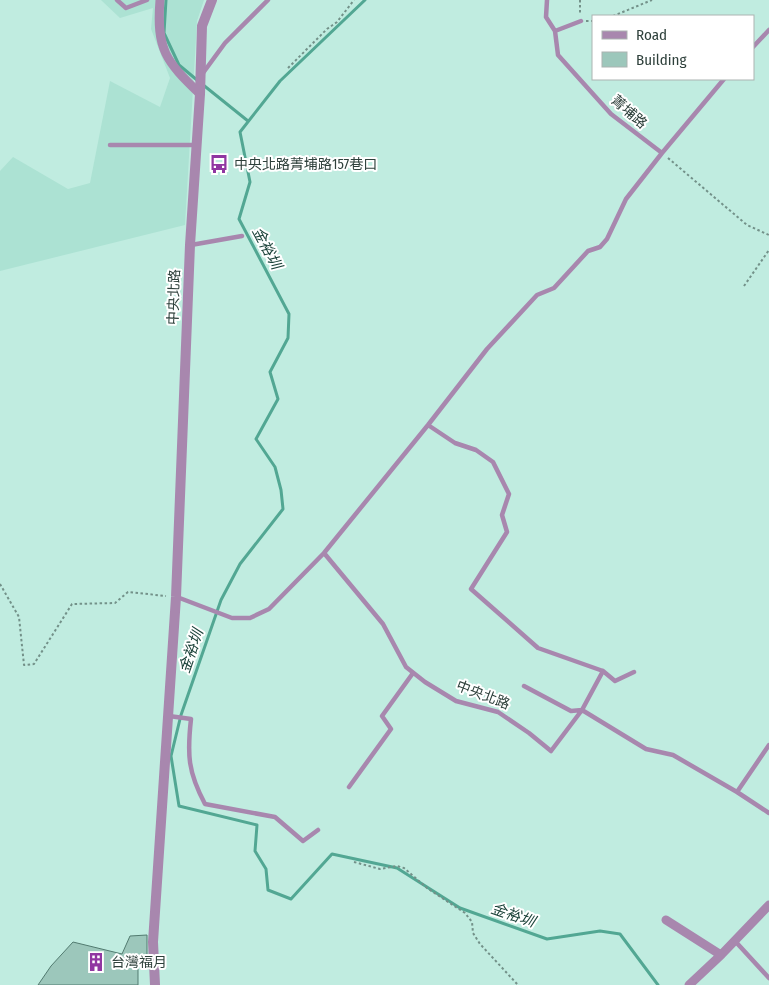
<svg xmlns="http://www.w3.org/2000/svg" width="769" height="985" viewBox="0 0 769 985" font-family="'Fira Sans Condensed','Noto Sans TC',sans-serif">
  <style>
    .built { fill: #ace2d3 }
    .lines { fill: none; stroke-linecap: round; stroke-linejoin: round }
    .stream { stroke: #52a793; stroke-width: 3 }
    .building { fill: #9cc7bb; stroke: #527b70 }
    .path { stroke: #739189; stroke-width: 2; stroke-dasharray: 2.5 2.5; stroke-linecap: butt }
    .service { stroke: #a887ae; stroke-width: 4.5 }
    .minor { stroke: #a887ae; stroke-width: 9 }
    .tertiary { stroke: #a887ae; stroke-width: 10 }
    .labels { text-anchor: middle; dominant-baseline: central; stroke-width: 4; stroke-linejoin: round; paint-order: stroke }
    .street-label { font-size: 14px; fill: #2e403b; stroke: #fff }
    .poi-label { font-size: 14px; fill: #2e403b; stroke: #fff; text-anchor: start }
    .water-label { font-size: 15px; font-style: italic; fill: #1c433a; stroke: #fff }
  </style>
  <rect width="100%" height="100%" fill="#c0ece0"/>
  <!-- built -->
  <path class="built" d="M101 0H204L197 21 185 225 0 271V171L13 157 68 189 90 183 110 81 160 107 170 78 151 29 153 8 120 18Z"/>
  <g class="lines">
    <!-- stream -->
    <path class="stream" d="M166 0 164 33 179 65 197 80
      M365 0 280 81 240 132 250 182 239 219 289 314 288 338 270 372 278 399 256 439 275 467 281 490 283 509 240 564 221 600 181 715 171 756 179 806 257 825 255 851 266 869 268 890 291 899 332 854 397 868 460 908 547 939 600 931 620 934 658 985
      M202 84 248 121"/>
  </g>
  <!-- building -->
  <path class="building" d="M147 935V956L138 957V985H38L51 966 73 942 122 954 130 936Z"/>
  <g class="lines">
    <!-- path -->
    <path class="path" d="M580 0V14
      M613 16 652 0
      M586 21H593
      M288 68 327 29 337 22 354 0
      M668 158 747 225 769 235
      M744 286 769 250
      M0 584 19 617 24 665 34 664 72 604 115 603 128 592 166 596
      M354 862 380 869 397 866 404 868 427 888 465 913 472 922 473 933 480 944 518 985"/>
    <!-- service -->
    <path class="service" d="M117 0 126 8 147 0
      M547 0 546 17 555 31 558 55 611 114 662 153
      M555 31 581 21
      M753 47 769 30
      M203 73 225 43 268 0
      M110 145H196
      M191 245 242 236
      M428 425 455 443 476 450 493 462 509 494 502 515 507 532 471 589 538 648 603 671 582 710 571 711 524 686
      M324 553 383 624 406 667 425 682 456 701 498 712 529 733 551 751 582 710 646 749 673 755 737 792 769 813
      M177 597 232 618H250L269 609 324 553 428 425 487 349 537 295 554 288 588 251 600 247 607 239 626 199 662 153 724 79
      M603 671 615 681 634 672
      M169 716 191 719C187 755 188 772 205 804L275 817 303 841 318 830
      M349 787 391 729 382 716 413 673
      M737 792 769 745
      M735 941 769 978"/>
    <!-- minor -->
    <path class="minor" d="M160 0C156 50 166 61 200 94
      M666 920 721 955
      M689 985 721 955 769 905"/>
    <!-- tertiary -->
    <path class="tertiary" d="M155 985 153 942 176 597 190 245 200 94 202 26 212 0"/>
  </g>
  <!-- icons -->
  <defs>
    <g id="bus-bare" transform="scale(1.5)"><path d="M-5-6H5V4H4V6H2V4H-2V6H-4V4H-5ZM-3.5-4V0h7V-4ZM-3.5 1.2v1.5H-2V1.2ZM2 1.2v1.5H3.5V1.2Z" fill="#9036a1" stroke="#fff" stroke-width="2.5" paint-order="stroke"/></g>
    <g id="building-bare" transform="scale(1.5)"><path d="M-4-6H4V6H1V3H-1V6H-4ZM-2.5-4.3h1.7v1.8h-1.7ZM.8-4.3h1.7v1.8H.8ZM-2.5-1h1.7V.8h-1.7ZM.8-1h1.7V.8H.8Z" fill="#9036a1" stroke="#fff" stroke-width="2.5" paint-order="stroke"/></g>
  </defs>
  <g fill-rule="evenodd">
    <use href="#bus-bare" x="219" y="164"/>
    <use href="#building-bare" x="96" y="962"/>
  </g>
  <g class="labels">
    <!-- street labels -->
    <g class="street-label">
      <text transform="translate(629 112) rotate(41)">菁埔路</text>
      <text transform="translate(174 297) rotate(-88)">中央北路</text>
      <text transform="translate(483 695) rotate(21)">中央北路</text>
    </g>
    <!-- poi labels -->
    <g class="poi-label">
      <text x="234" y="164">中央北路菁埔路157巷口</text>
      <text x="111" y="962">台灣福月</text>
    </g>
    <!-- water labels -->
    <g class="water-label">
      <text transform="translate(267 248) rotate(62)">金裕圳</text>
      <text transform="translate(191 651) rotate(-71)">金裕圳</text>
      <text transform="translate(513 915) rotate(19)">金裕圳</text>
    </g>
  </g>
  <!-- legend -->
  <rect x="592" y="15" width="162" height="65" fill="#ffffff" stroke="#abb3b1"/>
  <rect x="602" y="31" width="25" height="8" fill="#a887ae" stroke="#abb3b1"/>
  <text x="636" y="40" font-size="15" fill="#2e403b">Road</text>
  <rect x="602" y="52" width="25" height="15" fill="#9cc7bb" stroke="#abb3b1"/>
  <text x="636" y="65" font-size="15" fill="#2e403b">Building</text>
</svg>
